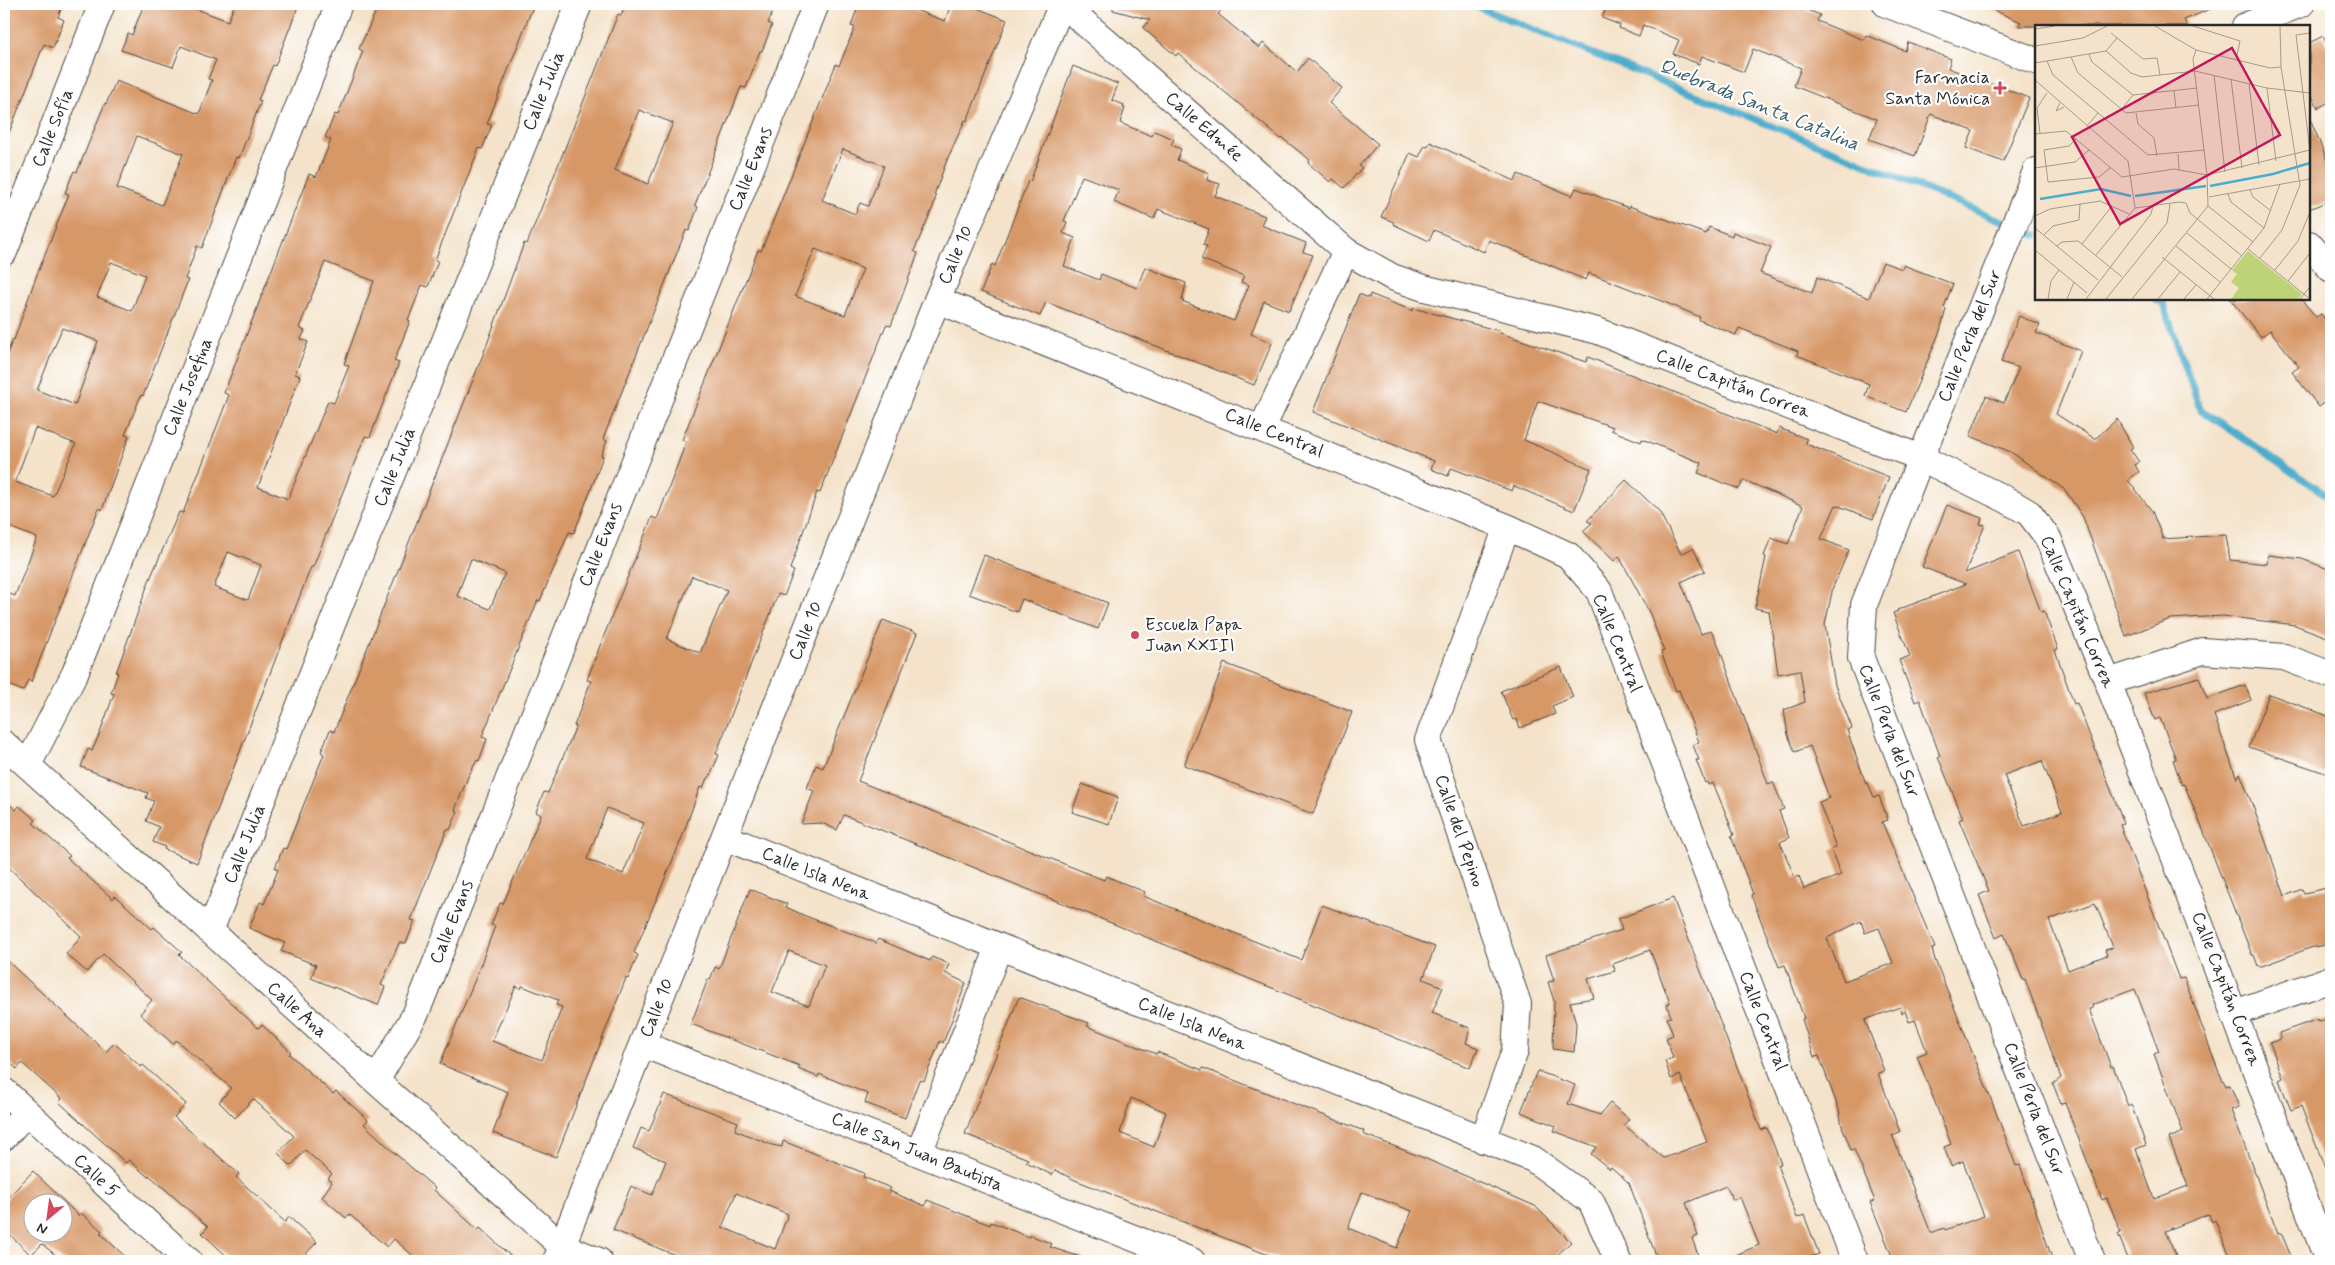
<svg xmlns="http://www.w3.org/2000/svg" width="2335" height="1265" viewBox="0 0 2335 1265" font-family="Mynerve,sans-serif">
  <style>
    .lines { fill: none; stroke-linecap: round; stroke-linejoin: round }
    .stream { stroke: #4caccb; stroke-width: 7 }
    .building { fill: #d79868; fill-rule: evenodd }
    .street-casing { stroke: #494743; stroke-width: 28 }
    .street { stroke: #fff; stroke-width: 26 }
    .poi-dot { fill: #d1495b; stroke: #fff; stroke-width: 2 }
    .labels { text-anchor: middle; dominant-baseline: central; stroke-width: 4.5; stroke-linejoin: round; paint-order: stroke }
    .poi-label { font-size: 18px; fill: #2b2b2b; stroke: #fff; text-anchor: end }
    .street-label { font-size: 18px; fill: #2b2b2b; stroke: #fff }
    .water-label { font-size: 19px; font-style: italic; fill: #385f6b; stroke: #fff }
    .inset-river { fill: none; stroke: #4caccb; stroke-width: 2.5 }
    .inset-road { fill: none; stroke: #a4998a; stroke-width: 1 }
    .view { fill: #c2185b; fill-opacity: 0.15; stroke: #c2185b; stroke-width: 2.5 }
    .inset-edge { fill: none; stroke: #2b2b2b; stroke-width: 2.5 }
  </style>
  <rect width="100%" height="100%" fill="#fff"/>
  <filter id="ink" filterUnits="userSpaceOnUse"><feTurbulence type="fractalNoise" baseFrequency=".02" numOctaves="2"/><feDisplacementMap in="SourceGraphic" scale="10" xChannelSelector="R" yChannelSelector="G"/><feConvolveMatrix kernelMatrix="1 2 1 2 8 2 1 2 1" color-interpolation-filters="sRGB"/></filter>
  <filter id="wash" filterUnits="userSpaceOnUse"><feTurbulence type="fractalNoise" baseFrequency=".0096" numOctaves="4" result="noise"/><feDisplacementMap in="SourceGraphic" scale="20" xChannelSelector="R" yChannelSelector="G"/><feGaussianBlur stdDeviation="1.12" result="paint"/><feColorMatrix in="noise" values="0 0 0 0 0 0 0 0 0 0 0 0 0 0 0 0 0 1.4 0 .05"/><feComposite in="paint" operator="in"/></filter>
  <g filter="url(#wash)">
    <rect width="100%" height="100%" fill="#f4e3ca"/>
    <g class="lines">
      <!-- stream -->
      <path class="stream" d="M1470 4 1851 158 2036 235
        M2155 299 2163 303 2200 409 2331 498"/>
    </g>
    <g id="blocks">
      <!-- building -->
      <path class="building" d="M4 4H63L58 17 64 20 53 48 44 44 5 143Z
        M144 4H183L228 21 235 4H299L275 66 273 65 258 100 261 101 239 158 236 157 202 248 197 246 185 279 188 280 143 396 141 395 125 435 129 436 102 510 99 508 31 682 28 680 23 691 4 683V591L15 596 37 538 4 525V361L13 339 14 340 33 285 69 194 65 193 74 171 77 172 105 103 106 104 116 81 199 114 212 80 208 79 216 60 181 46 173 67 121 50 128 33 132 35ZM137 136 183 154 162 205 117 188ZM111 262 145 275 132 311 97 297ZM62 328 98 341 75 405 37 390ZM35 428 76 444 53 496 15 482Z
        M379 4H534L487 124 492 125 482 149 479 148 435 260 438 261 428 287 422 285 408 320 410 321 394 361 399 363 380 411 370 437 365 436 313 567H311L197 863 164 849 165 847 153 842 159 827 146 821 154 801 146 798 148 793 81 767 88 749 92 751 101 730 114 694 111 693 118 673H116L149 581 179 512 183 513 207 452 229 395 224 393 298 202 309 174 316 177 331 140 325 137 335 114 338 115 363 51 359 49ZM325 262 374 281 344 364 349 366 334 403 328 401 288 499 258 487 300 376 295 374 308 342 301 339 305 331 299 328ZM228 552 261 565 248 600 214 587Z
        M626 4H776L768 23 772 25 762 51H760L746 88 741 87 695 205 698 207 689 231 686 230 603 439 607 441 601 455 603 456 590 492 574 533 569 532 540 601 538 600 482 737 487 739 479 761 477 760 468 777 455 810 458 811 450 830 447 829 431 869 411 920 415 921 406 943H399L381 985 385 987 378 1005 311 978 316 965 281 951 285 943 249 928 260 902 264 904 278 870 275 868 283 848 286 849 324 754 321 752 330 730 334 732 361 664 486 347 524 243 527 244 618 14 621 15ZM639 110 673 123 648 184 615 170ZM471 559 505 573 490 609 457 596Z
        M859 4H912L910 8 945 21 951 4H967L1007 20 967 121 965 120 947 160 934 195 936 196 933 207 914 251 918 253 891 326 886 325 820 493 817 492 790 569 794 571 784 596 778 594 716 754 719 755 709 778H707L703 788 700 787 681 840 634 953 638 955 628 979 626 978 556 1157 493 1133 508 1092 440 1064 478 972 495 926 491 925 500 903 503 904 541 815 536 812 544 792 548 793 576 726H574L591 681 587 680 601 643 652 517 656 519 658 517 686 442 682 440 758 250 761 251 836 64 839 66 855 27 851 26ZM843 149 884 166 868 206 860 203 855 214 822 200ZM815 249 863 269 845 315 795 296ZM692 576 727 590 700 653 667 639ZM607 808 644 823 623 874 587 859ZM516 986 521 989 522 986 558 1000 556 1005 562 1007 542 1060 492 1041Z
        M1113 4H1226L1218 14 1259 48 1263 43 1297 72 1308 58 1342 88 1329 103 1378 144 1359 166 1362 168 1344 188 1333 179 1330 182 1308 163 1310 160 1282 138 1281 139 1178 53 1176 56 1143 28 1150 20 1113 10Z
        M1608 4H1792L1820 15 1817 21 1864 40 1866 35 1905 51 1908 42 1951 59 1948 68 2029 98 2003 162 1966 148 1973 131 1931 114 1915 156 1869 139 1877 119 1794 86 1801 68 1753 49 1744 72 1702 56 1699 64 1673 54 1679 40 1643 25 1639 36 1619 28 1620 25 1602 18Z
        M1979 4H2222L2184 20 2187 26H2018L2021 22Z
        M2323 36 2331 52V101L2318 108 2309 90V43Z
        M1073 66 1118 84 1112 100 1124 105 1123 108H1125L1120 123 1152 136 1154 131 1174 139 1171 145 1181 149 1177 160 1209 173 1207 180 1220 184 1215 196 1265 216 1261 225 1306 243 1303 252 1313 255 1289 311 1264 301 1251 334 1272 343 1254 385 1046 302 1040 316 981 292 992 264 995 266 1028 181 1030 182ZM1082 176 1119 190 1114 202 1154 219 1158 209 1209 229 1203 245 1207 246 1201 259 1244 276 1241 282 1249 285 1234 321 1182 301 1186 283 1145 267 1137 288 1101 274 1099 280 1064 266 1075 238 1063 233 1067 222 1064 221Z
        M2309 116 2331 170V200L2309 209Z
        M1430 142 1515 181 1518 174 1572 196 1576 188 1629 208V206L1706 234 1709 227 1732 236 1733 232 1771 247 1760 273 1812 293 1817 277 1869 298 1883 262 1902 269 1903 265 1953 284 1944 307 1946 309 1940 331 1906 412 1865 396 1869 384 1797 355 1798 351 1739 328 1736 335 1699 320 1700 317 1669 304 1589 273 1586 280 1489 240 1484 252 1434 230 1429 241 1393 224 1394 222 1381 217 1410 153 1419 157 1425 145 1428 146Z
        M1359 294 1369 298 1370 294 1413 311V308L1500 331V333L1586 362 1588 357 1777 434 1779 428 1807 439 1806 444 1889 477 1873 519 1836 505 1821 539 1849 550 1833 587 1825 625 1835 685 1852 728 1847 730 1866 784 1868 783 1874 797 1879 796 1888 820 1882 822 1935 948 1932 949 1935 960 1991 1099 2016 1166 2020 1165 2053 1261H1894L1870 1202 1875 1201 1854 1149 1851 1150 1842 1126 1839 1110 1819 1056 1814 1057 1802 1019 1804 1018 1785 965 1779 967 1751 895 1753 894 1731 836 1734 835 1726 814 1713 783 1708 785 1707 782 1705 783 1696 760H1699L1693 745 1699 742 1679 690 1676 691 1661 652 1664 651 1650 614 1619 556 1614 561 1583 531 1592 523 1587 521 1626 480 1659 511 1681 554 1693 548 1705 571 1681 582 1701 634 1711 630 1716 639 1768 784 1773 782 1784 809 1779 811 1789 838 1780 842 1795 878 1799 876 1804 889 1841 875 1831 850 1836 847 1819 802 1829 798 1810 746 1795 752 1788 735 1784 710 1805 702 1800 670 1778 674 1769 611 1755 608 1766 557 1764 556 1771 538 1788 544 1803 506 1744 480 1739 489 1698 473 1702 463 1642 439 1641 442 1611 430 1613 427 1538 401 1524 440 1591 469 1574 511 1514 486 1512 491 1451 468 1448 476 1431 469 1434 461 1313 412ZM1861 921 1865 933 1879 928 1893 963 1844 981 1827 938ZM1900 1007 1902 1013 1905 1011 1909 1022 1915 1020 1927 1052 1917 1056 1951 1144 1944 1147 1951 1166 1963 1161 1984 1216 1945 1230 1944 1228 1931 1233 1892 1135 1900 1132 1878 1073 1884 1071 1865 1020Z
        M2230 299H2301L2316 317 2321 314 2331 327V398L2319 407 2292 372 2299 367 2270 330 2261 337Z
        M2019 316 2040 325 2036 333 2081 351 2056 414 2095 439 2117 419 2133 447 2130 449 2139 462 2135 465 2139 472 2128 480 2152 511 2163 539 2226 535 2230 560 2267 564 2268 555 2302 559 2331 570V626L2327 637 2295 625 2223 616 2170 619 2126 636 2083 517 2065 490 2011 452 1970 436 1986 396 2004 403 2019 368 2001 362Z
        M1947 505 1982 518 1980 524 1985 525 1965 573 2018 552 2041 612 2044 611 2058 649 2055 650 2074 704 2077 703 2124 823 2120 825 2179 979 2184 978 2218 1070 2226 1086 2230 1085 2239 1107 2231 1110 2278 1234 2281 1233 2291 1256 2277 1261H2232L2215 1220 2212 1222 2209 1214 2165 1231 2178 1261H2129L2118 1234 2121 1233 2107 1198 2102 1200 2065 1103 2061 1104 2053 1084 2061 1078 2025 979 2023 980 2004 934 1996 938 1979 895 1989 891 1959 820 1963 818 1938 757 1940 756 1920 700 1915 702 1899 660 1910 656 1893 613 1898 611 1897 610 1966 584 1922 567ZM2042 761 2062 812 2024 826 2004 775ZM2095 903 2113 947 2105 950 2107 955 2068 970 2049 920ZM2135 989 2159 1052 2154 1054 2183 1132 2169 1138 2188 1186 2154 1199 2136 1149 2146 1145 2131 1104 2128 1106 2113 1066 2111 1067 2089 1009 2093 1008 2092 1005Z
        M984 555 1108 603 1098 629 1022 599 1017 612 969 594Z
        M883 620 917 633 858 781 1104 880 1106 876 1145 892 1143 896 1301 960 1322 905 1435 947 1423 979 1443 987 1432 1013 1470 1028 1466 1043 1478 1048 1470 1068 844 815 837 830 822 823 801 824 814 791 807 788 816 765 823 768Z
        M1224 663 1352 712 1313 814 1184 765Z
        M1561 667 1573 697 1552 706 1555 714 1520 728 1517 719 1513 720 1501 691Z
        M2199 677 2207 699 2245 685 2251 700 2214 715 2237 779 2240 773 2254 809 2285 896 2302 889 2304 893 2331 887V944L2310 948 2262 966H2258L2254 955H2252L2203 830 2184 784 2182 785 2173 760 2176 759 2160 718 2155 720 2144 693Z
        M2269 694 2331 717V775L2249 747Z
        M1082 784 1118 797 1109 824 1072 812Z
        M4 799 16 810 19 806 36 820 33 823 70 856 67 858 113 899 115 896 152 929 154 927 182 952 179 955 258 1028 262 1025 291 1052 289 1054 333 1094 336 1091 368 1120 364 1124 398 1156 435 1188 434 1190 478 1230 480 1228 516 1261H419L394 1239 387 1247 349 1214 346 1218 322 1197 332 1182 328 1178 332 1174 305 1150 291 1166 278 1153 294 1136 253 1099 235 1118 219 1102 231 1088 176 1040 173 1044 140 1014 152 1000 103 954 87 972 66 954 81 937 80 935 4 863Z
        M750 889 787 904 786 907 803 915 876 943 878 939 930 961 932 957 949 964 945 973 966 983 943 1043 940 1041 924 1081 919 1080 905 1118 865 1103 868 1094 819 1074 818 1077 798 1069 800 1066 691 1024 708 979 710 980 715 967 719 969ZM789 951 825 965 809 1006 772 992Z
        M1673 898 1761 1130 1767 1128 1781 1164 1777 1165 1797 1218 1804 1215 1819 1254 1800 1261H1722L1759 1245 1740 1197 1733 1200 1726 1186 1686 1203 1698 1236 1692 1238 1700 1261H1658L1629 1183 1611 1167 1610 1169 1591 1154 1597 1147 1554 1131 1556 1126 1521 1112 1537 1071 1575 1085 1568 1104 1600 1115 1610 1103 1629 1119 1624 1125 1664 1158 1707 1142 1680 1075 1671 1079 1665 1061 1673 1058 1666 1038 1673 1035 1667 1018 1671 1017 1667 1005 1670 1003 1650 950 1613 964 1615 971 1588 979 1594 998 1570 1002 1576 1024 1574 1052 1553 1049 1554 1001 1548 982 1554 981 1546 955 1622 930 1618 919Z
        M4 958 106 1052 114 1043 141 1067 143 1065 186 1104 174 1117 239 1174 236 1177 285 1222 289 1217 317 1242 299 1261H232L202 1233 208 1227 149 1175 148 1177 129 1160 126 1163 59 1102 62 1099 22 1063 17 1069 4 1057Z
        M1019 997 1089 1023 1087 1026 1156 1054 1157 1052 1202 1070 1203 1068 1364 1131 1363 1134 1424 1158 1535 1206 1571 1242 1551 1261H1284L1075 1180 1055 1170 1052 1175 1026 1162 1028 1159 965 1134ZM1131 1098 1166 1112 1154 1147 1120 1133ZM1362 1192 1412 1211 1397 1248 1348 1228Z
        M2331 1018V1181H2330L2301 1106 2291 1110 2279 1080 2283 1078 2270 1043 2281 1039 2279 1033 2318 1019 2319 1021Z
        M664 1094 738 1122 735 1130 772 1145 782 1147 783 1141 864 1173 863 1177 891 1188 889 1191 925 1206 927 1200 990 1225 991 1222 1029 1237 1030 1235 1052 1244 1050 1247 1083 1258V1261H690L613 1230 631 1186 652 1195 666 1161 633 1148 641 1128 649 1131ZM736 1193 788 1214 775 1249 722 1227Z
        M33 1171 79 1216 81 1213 102 1231 100 1233 130 1261H63L42 1244 31 1255 4 1229V1202ZM32 1202H62V1232H32Z"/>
    </g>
  </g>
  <g filter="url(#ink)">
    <use href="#blocks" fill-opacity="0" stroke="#494743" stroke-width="1"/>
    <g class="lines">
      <!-- street casing -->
      <g class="street-casing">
        <path id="street" d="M1063 4 1346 251 1392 277 1424 288 1598 331 1921 458 2005 499 2029 513 2048 538 2108 682 2328 1261
          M1886 4 2036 61
          M2245 26 2301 4
          M2036 171 1921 458 1864 605 1861 658 2092 1261
          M2309 244 2331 269
          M4 252 102 4
          M937 300 1507 527 1568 555 1599 591 1855 1261
          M1262 428 1346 251
          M2108 682 2203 651 2284 657 2331 675
          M4 744 376 1081 562 1246 599 1261
          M28 765 75 673 339 4
          M724 837 1533 1159 1591 1201 1618 1261
          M210 931 579 4
          M2235 1013 2331 979
          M642 1044 1192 1261
          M376 1081 416 1013 816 4
          M4 1091 189 1261
          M4 1137 27 1112
          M1483 1140 1515 1051 1518 1004 1428 740 1507 527
          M919 1153 999 947
          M556 1261 937 300 1062 4"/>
      </g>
      <!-- street -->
      <use href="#street" class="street"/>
    </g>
  </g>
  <!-- markers -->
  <g class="poi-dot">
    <path d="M1997.5 80.5h5v5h5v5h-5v5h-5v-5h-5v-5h5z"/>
    <circle cx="1135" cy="635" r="5"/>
  </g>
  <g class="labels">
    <!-- poi labels -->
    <g class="poi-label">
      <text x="1990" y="78">Farmacia<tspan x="1990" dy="21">Santa Mónica</tspan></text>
      <text x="1145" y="625" text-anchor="start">Escuela Papa<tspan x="1145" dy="21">Juan XXIII</tspan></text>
    </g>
    <!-- street labels -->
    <g class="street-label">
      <text transform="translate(544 91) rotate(-68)">Calle Julia</text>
      <text transform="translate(1204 127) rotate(41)">Calle Edmée</text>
      <text transform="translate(53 128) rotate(-68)">Calle Sofía</text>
      <text transform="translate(751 169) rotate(-68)">Calle Evans</text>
      <text transform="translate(956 255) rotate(-67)">Calle 10</text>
      <text transform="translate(1970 336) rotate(-68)">Calle Perla del Sur</text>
      <text transform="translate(1733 384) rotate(21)">Calle Capitán Correa</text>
      <text transform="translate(188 387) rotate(-68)">Calle Josefina</text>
      <text transform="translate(1274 433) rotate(22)">Calle Central</text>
      <text transform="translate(395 467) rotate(-68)">Calle Julia</text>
      <text transform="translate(601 545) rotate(-68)">Calle Evans</text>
      <text transform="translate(2077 612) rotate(67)">Calle Capitán Correa</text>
      <text transform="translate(806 631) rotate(-68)">Calle 10</text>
      <text transform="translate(1617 643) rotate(68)">Calle Central</text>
      <text transform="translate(1889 731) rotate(69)">Calle Perla del Sur</text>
      <text transform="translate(1459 831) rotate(71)">Calle del Pepino</text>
      <text transform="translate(245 844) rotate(-68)">Calle Julia</text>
      <text transform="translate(816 874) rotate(22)">Calle Isla Nena</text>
      <text transform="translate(452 922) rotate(-68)">Calle Evans</text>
      <text transform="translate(2226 989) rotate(69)">Calle Capitán Correa</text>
      <text transform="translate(657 1008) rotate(-68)">Calle 10</text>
      <text transform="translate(297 1010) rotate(42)">Calle Ana</text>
      <text transform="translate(1763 1021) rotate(69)">Calle Central</text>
      <text transform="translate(1192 1024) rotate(22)">Calle Isla Nena</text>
      <text transform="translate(2034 1109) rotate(69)">Calle Perla del Sur</text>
      <text transform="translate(917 1152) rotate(22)">Calle San Juan Bautista</text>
      <text transform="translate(96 1176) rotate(43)">Calle 5</text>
    </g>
    <!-- water labels -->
    <g class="water-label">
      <text transform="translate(1759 105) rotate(22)">Quebrada Santa Catalina</text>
    </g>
  </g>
  <!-- overview -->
  <g transform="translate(2035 25)">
    <rect width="275" height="275" fill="#f4e3ca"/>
    <path d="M213 226 267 269 263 274H196L204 263 196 257 202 249 197 245Z" fill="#bed377"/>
    <path class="inset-river" d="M175 161 238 149 275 138M100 171 171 161M5 174 66 164 96 171"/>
    <path class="inset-road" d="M120 1 161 25 235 43 246 42M158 1 205 16 201 35M0 4 20 1M76 8 108 34 122 33 125 50M0 21 48 13 72 1M71 26 96 48 107 52 160 46 232 63 275 68M54 29 57 37 98 70 162 63M36 32 43 48 91 88 164 80M12 36 18 50 113 130 170 125M0 38 71 26 82 13M179 50 190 147M196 54 207 143M0 55 93 136 100 183M214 59 224 140M232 63 241 136M139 66 141 83M25 78 21 86 29 82M86 85 98 70M101 88 103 99 119 113 122 131M52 101 63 88M5 108 2 83 12 68M0 109 31 106 87 152 139 144 172 150 275 125M41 114 34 121 9 125 13 157 64 152 75 143M275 126 261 10 275 8M143 129 144 144M0 143 40 137 54 125M215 165 218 172 236 186M193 169 196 177 229 203M174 172 275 154M173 181 218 217M0 191 15 184 65 176 94 189M0 203 63 255M152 208 196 244M9 210 18 201 44 195 45 179M47 219 77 181M22 221 27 217 43 216 87 252M141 221 185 257M213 224 275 274M0 225 52 268M61 230 100 183 144 177 151 178 155 188 207 231M127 232 179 274M225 233 247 205 265 160 246 42 245 1M240 245 263 216 275 187M253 256 275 228M13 274 16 256 24 245M32 274 39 257M51 274 116 189 118 181M71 274 132 198 135 179M97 274 173 181 172 150 158 34 161 25M123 274 145 247M149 274 161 260M172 274 229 203 245 159M265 274 275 262"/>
    <path class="view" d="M197 23 245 110 85 199 37 112Z"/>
    <rect width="275" height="275" class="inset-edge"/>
  </g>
  <!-- margin -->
  <rect width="2335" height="1265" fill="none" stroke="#fff" stroke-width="20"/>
  <!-- north arrow -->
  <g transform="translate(48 1218) rotate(209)"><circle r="24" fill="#ffffff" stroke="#aaaaaa"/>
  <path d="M0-4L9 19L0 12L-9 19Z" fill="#d1495b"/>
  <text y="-8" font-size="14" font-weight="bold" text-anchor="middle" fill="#2b2b2b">N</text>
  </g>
</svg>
